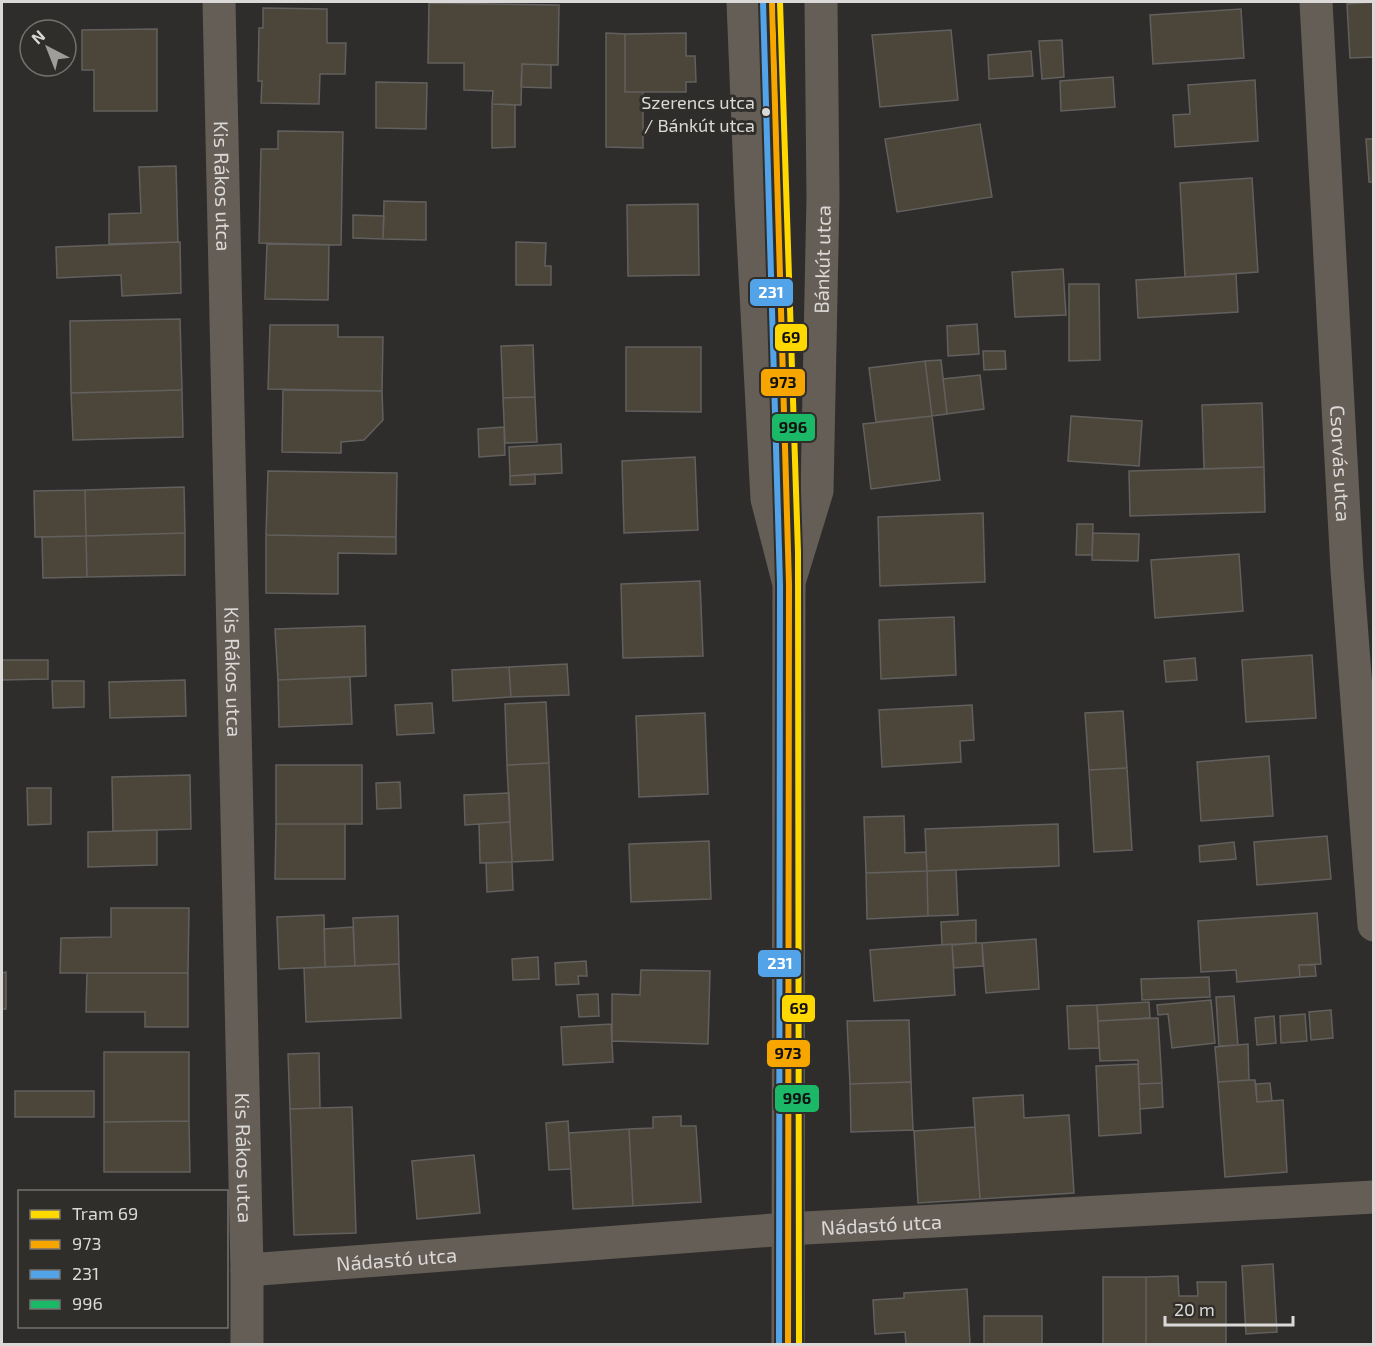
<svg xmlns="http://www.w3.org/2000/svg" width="1375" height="1346" viewBox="0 0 1375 1346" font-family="'Exo 2',sans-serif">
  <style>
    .building { fill: #4c453a; stroke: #62605e; stroke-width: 1.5 }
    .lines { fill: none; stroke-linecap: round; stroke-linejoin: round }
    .service { stroke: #655e56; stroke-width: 21 }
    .minor { stroke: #655e56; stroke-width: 33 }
    .tertiary { stroke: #655e56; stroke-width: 33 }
    .bus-1-casing { stroke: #302e2a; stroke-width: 10 }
    .bus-2-casing { stroke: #302e2a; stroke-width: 10 }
    .bus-3-casing { stroke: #302e2a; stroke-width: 10 }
    .bus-1 { stroke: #f7a600; stroke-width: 6 }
    .bus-2 { stroke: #53a3e8; stroke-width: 6 }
    .bus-3 { stroke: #1ab867; stroke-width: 6 }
    .tram-1-casing { stroke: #302e2a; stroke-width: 10 }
    .tram-1 { stroke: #ffd800; stroke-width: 6 }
    .bus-dot { fill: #dbd9d7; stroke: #302e2a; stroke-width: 2 }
    .labels { text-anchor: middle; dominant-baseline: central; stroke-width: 6; stroke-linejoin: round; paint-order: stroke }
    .bus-label { font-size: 18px; fill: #dbd9d7; stroke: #302e2a; text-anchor: end }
    .street-label { font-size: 20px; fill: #dbd9d7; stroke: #302e2a }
    .line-badge { stroke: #302e2a; stroke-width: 2 }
    .badge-label { font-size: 16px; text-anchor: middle; font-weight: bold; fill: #fff }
    .pale-badge-label { font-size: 16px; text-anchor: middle; font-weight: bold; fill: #111 }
  </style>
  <rect width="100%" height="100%" fill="#2f2d2b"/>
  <!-- building -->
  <path class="building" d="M1374 2V57L1350 58 1347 4Z
    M429 3 559 5 558 65 522 64 521 105 492 104 493 91 464 90V63H428Z
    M263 8 327 9V43H346L345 74H320L319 104 261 103 262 81H258L259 28H263Z
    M1241 9 1244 58 1153 64 1150 15Z
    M157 29V111H94V70H82V30Z
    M951 30 958 100 880 107 872 35Z
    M606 33 625 34V92H643V148L606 147Z
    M686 33V56H695L696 82H686V92H625V34Z
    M1062 40 1064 77 1042 79 1039 41Z
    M1031 51 1033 76 989 79 988 55Z
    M522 64 551 65V88L521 87Z
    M1113 77 1115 107 1061 111 1060 81Z
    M1255 80 1258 141 1175 147 1173 115 1190 114 1188 85Z
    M376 82 427 83 426 129 376 128Z
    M492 104 515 105V147L492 148Z
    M980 124 992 197 897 212 885 139Z
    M278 131 343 132 341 245 259 243 261 149H278Z
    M1366 139H1374V182H1369Z
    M176 166 178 242 109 244V214L141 213 139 167Z
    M1252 178 1258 272 1185 277 1180 183Z
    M384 201 426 202V240L383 239Z
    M698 204 699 275 628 276 627 205Z
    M353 215 384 216 383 239 353 238Z
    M180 242 181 293 122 296 121 275 57 278 56 247Z
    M516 242 546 243 545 266H551V285H516Z
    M267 244 329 245 328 300 265 299Z
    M1063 269 1066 315 1015 317 1012 272Z
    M1236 274 1238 312 1138 318 1136 280Z
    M1069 284H1099L1100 360 1069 361Z
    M180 319 182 390 71 393 70 321Z
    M977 324 979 354 948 356 947 326Z
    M270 325H338V337H383L382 391 268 389Z
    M533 345 535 397 503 398 501 346Z
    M626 347H701V412L626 411Z
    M983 351H1005L1006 369 984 370Z
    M941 360 947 414 932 416 925 361Z
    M925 361 932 416 876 422 869 368Z
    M980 375 984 409 947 414 943 379Z
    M182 390 183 437 73 440 71 393Z
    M283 390 382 391 383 420 364 440 341 442V453L282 452Z
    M535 397 537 442 505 443 503 398Z
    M1262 403 1264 467 1204 469 1202 405Z
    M932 416 940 480 871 489 863 424Z
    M1071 416 1142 421 1139 466 1068 461Z
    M504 427 505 455 479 457 478 429Z
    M561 444 562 473 510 476 509 447Z
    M695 457 698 530 624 533 622 461Z
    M1264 467 1265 512 1130 516 1129 471Z
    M268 471 397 473 396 537 266 535Z
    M535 474V484L510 485V476Z
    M184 487 185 533 86 536 85 490Z
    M85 490 86 536 35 537 34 491Z
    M983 513 985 582 880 586 878 517Z
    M1077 524H1093L1092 555H1076Z
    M185 533V575L87 577 86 536Z
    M1093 533 1139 534 1138 561 1092 560Z
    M266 535 396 537V554L338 553V594L266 593Z
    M86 536 87 577 43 578 42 537Z
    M1239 554 1243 611 1155 618 1151 560Z
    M700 581 703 656 623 658 621 584Z
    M954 617 956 675 881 679 879 620Z
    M365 626 366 676 278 680 275 629Z
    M1312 655 1316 718 1246 722 1242 660Z
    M1195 658 1197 680 1166 682 1164 661Z
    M2 660H48V679L2 680Z
    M567 664 569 695 511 697 509 667Z
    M509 667 511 697 453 701 452 670Z
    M350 677 352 724 279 727 278 680Z
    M185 680 186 716 110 718 109 682Z
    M52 681H84V707L53 708Z
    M546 702 549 763 507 765 505 704Z
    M432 703 434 733 397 735 395 705Z
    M972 705 974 740 960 741 961 762 882 767 879 710Z
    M1123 711 1127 768 1089 770 1085 713Z
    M705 713 708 794 639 797 636 716Z
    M1269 756 1273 816 1201 821 1197 762Z
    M549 763 553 860 512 862 507 765Z
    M276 765H362V824H276Z
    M1127 768 1132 850 1094 852 1089 770Z
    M190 775 191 829 113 831 112 777Z
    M400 782 401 808 377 809 376 783Z
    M27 788H51V824L28 825Z
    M509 793 510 822 465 825 464 795Z
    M904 816 905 853 926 852 927 871 866 873 864 817Z
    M510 822 512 862 480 863 479 824Z
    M276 824H345V879H275Z
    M1058 824 1059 866 927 871 925 829Z
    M157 830V865L88 867V832Z
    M1327 836 1331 879 1257 885 1254 842Z
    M709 841 711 899 631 902 629 844Z
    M1234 842 1236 859 1200 862 1199 846Z
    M512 862 513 890 487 892 486 863Z
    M956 870 958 915 928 916 927 871Z
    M927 871 928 916 867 919 866 873Z
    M111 908H189L188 973H60L61 938 111 937Z
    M1317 913 1321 964 1299 965 1300 977 1237 982 1236 970 1201 972 1198 921Z
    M324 915 325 967 279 969 277 917Z
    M398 916 399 964 355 966 353 918Z
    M976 920V943L942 945 941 922Z
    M353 927 355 966 325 967 324 929Z
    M1036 939 1039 989 986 993 982 943Z
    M976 943H982L983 966 954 968 952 945Z
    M952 944 955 995 874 1001 870 950Z
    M538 957 539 979 513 980 512 959Z
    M586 961 587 976H578L579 984 556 985 555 963Z
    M399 964 401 1018 306 1022 304 968Z
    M1299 965H1315L1316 976 1300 977Z
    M641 970 710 971 708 1044 612 1041V994L640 995Z
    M6 972V1009H2V973Z
    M87 973H188V1027H145V1012H86Z
    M1209 977 1210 997 1142 1000 1141 979Z
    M598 994 599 1016 579 1017 577 995Z
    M1234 996 1238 1045 1219 1046 1216 997Z
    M1211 1000 1215 1043 1172 1048 1168 1014 1158 1015 1157 1005Z
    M1149 1002 1150 1018 1098 1021 1097 1005Z
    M1097 1005 1099 1048 1069 1049 1067 1006Z
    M1331 1010 1333 1038 1311 1040 1309 1012Z
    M1305 1014 1307 1041 1281 1043 1280 1016Z
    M1274 1016 1276 1043 1257 1045 1255 1018Z
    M1158 1018 1162 1083 1139 1084 1138 1060 1100 1061 1098 1021Z
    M909 1020 911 1082 850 1084 847 1021Z
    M611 1024 613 1062 563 1065 561 1027Z
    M1248 1044 1249 1080 1218 1082 1215 1047Z
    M104 1052H189V1121L104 1122Z
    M319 1053 320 1108 290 1109 288 1054Z
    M1138 1064 1141 1133 1099 1136 1096 1066Z
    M1249 1080H1255L1257 1102 1283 1100 1287 1172 1225 1177 1218 1082Z
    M911 1082 913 1130 851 1132 850 1084Z
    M1162 1083 1163 1107 1140 1109 1139 1084Z
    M1270 1083 1272 1101 1257 1102 1256 1084Z
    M15 1091H94V1117H15Z
    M1023 1095 1024 1118 1069 1115 1074 1193 980 1199 973 1098Z
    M352 1107 356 1233 294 1235 290 1109Z
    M681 1116V1126H696L701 1202 633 1206 629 1129 653 1128V1117Z
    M189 1121 190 1172H104V1122Z
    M568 1121 571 1169 549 1170 546 1123Z
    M975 1127 980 1199 918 1203 914 1131Z
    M629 1129 633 1206 573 1209 569 1133Z
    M474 1155 480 1213 417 1219 412 1161Z
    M1273 1264 1277 1332 1246 1334 1242 1266Z
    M1178 1276 1179 1296H1198L1197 1282H1226V1344H1146V1277Z
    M1103 1277H1146V1344H1103Z
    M967 1289 970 1344H906L905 1332 875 1334 873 1300 904 1298V1293Z
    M984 1316H1042V1344H984Z"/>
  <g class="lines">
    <!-- service -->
    <path class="service" d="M772 2 787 538"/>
    <!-- minor -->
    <g class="minor">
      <path id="s1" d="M219 2 247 1270V1344"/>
      <path id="s2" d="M1316 2 1347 570 1374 925"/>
      <path id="s3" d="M247 1270 787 1229 1374 1197"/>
    </g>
    <!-- tertiary -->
    <g class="tertiary">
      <path d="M743 2 751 199 767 499 789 584 788 1344"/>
      <path id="s4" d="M789 582 817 491 823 197 821 2"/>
    </g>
    <!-- bus-1 casing -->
    <g class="bus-1-casing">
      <path id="bus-1" d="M772 2 789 584 788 1344"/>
    </g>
    <!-- bus-2 casing -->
    <g class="bus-2-casing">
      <path id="bus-2" d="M763 2 780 584 779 1344"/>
    </g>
    <!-- bus-3 casing -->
    <g class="bus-3-casing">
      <path id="bus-3" d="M781 2 798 584 797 1344"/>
    </g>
    <!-- bus-1 -->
    <use href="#bus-1" class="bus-1"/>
    <!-- bus-2 -->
    <use href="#bus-2" class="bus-2"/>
    <!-- bus-3 -->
    <use href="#bus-3" class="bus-3"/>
    <!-- tram-1 casing -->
    <g class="tram-1-casing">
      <path id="tram-1" d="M780 2 798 552 799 1344"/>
    </g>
    <!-- tram-1 -->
    <use href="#tram-1" class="tram-1"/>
  </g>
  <!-- markers -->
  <circle class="bus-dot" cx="766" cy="112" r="5"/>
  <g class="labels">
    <!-- bus labels -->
    <g class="bus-label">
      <text x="755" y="102">Szerencs utca<tspan x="755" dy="23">/ Bánkút utca</tspan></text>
    </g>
    <!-- street labels -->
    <g class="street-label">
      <text stroke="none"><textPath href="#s1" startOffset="184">Kis Rákos utca</textPath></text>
      <text stroke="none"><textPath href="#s4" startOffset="327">Bánkút utca</textPath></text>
      <text stroke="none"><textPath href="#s2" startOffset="462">Csorvás utca</textPath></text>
      <text stroke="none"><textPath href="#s1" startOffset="670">Kis Rákos utca</textPath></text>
      <text stroke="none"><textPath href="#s1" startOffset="1156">Kis Rákos utca</textPath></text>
      <text stroke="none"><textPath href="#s3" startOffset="636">Nádastó utca</textPath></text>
      <text stroke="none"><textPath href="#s3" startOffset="150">Nádastó utca</textPath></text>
    </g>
  </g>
  <g class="line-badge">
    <rect x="749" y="278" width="45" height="29" rx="6" fill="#53a3e8"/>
    <rect x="774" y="323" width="34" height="29" rx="6" fill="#ffd800"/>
    <rect x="760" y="368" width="46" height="29" rx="6" fill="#f7a600"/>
    <rect x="771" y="413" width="45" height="29" rx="6" fill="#1ab867"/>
    <rect x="757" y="949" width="45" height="29" rx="6" fill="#53a3e8"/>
    <rect x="781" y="994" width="35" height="29" rx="6" fill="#ffd800"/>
    <rect x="766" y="1039" width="45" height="29" rx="6" fill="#f7a600"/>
    <rect x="774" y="1084" width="46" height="29" rx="6" fill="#1ab867"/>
  </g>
  <g class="badge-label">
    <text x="771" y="298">231</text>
    <text x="780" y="969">231</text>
  </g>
  <g class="pale-badge-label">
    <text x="791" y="343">69</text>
    <text x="783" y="388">973</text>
    <text x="793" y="433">996</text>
    <text x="799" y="1014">69</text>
    <text x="788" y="1059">973</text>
    <text x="797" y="1104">996</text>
  </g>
  <!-- border -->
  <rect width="1375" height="1346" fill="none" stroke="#dbd9d7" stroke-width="6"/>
  <!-- legend -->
  <rect x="18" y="1190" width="210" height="138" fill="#302e2a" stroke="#74726f" stroke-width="1.5"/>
  <rect x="30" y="1210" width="30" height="9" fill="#ffd800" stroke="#74726f" stroke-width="1.5"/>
  <text x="72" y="1220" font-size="18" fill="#dbd9d7">Tram 69</text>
  <rect x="30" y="1240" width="30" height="9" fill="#f7a600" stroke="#74726f" stroke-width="1.5"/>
  <text x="72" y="1250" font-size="18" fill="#dbd9d7">973</text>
  <rect x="30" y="1270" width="30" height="9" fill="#53a3e8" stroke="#74726f" stroke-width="1.5"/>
  <text x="72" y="1280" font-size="18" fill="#dbd9d7">231</text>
  <rect x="30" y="1300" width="30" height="9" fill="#1ab867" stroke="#74726f" stroke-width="1.5"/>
  <text x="72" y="1310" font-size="18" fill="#dbd9d7">996</text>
  <!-- north arrow -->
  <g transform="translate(48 48) rotate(318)"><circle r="28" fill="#302e2a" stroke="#74726f" stroke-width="1.5"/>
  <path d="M0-4.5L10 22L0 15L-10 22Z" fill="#9f9d9b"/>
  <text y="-9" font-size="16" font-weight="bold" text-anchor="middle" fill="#dbd9d7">N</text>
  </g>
  <!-- scale -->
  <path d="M1165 1316v9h128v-9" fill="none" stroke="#dbd9d7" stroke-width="3"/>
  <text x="1174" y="1316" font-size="18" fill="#dbd9d7" stroke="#302e2a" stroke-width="4.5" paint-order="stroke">20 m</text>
</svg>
